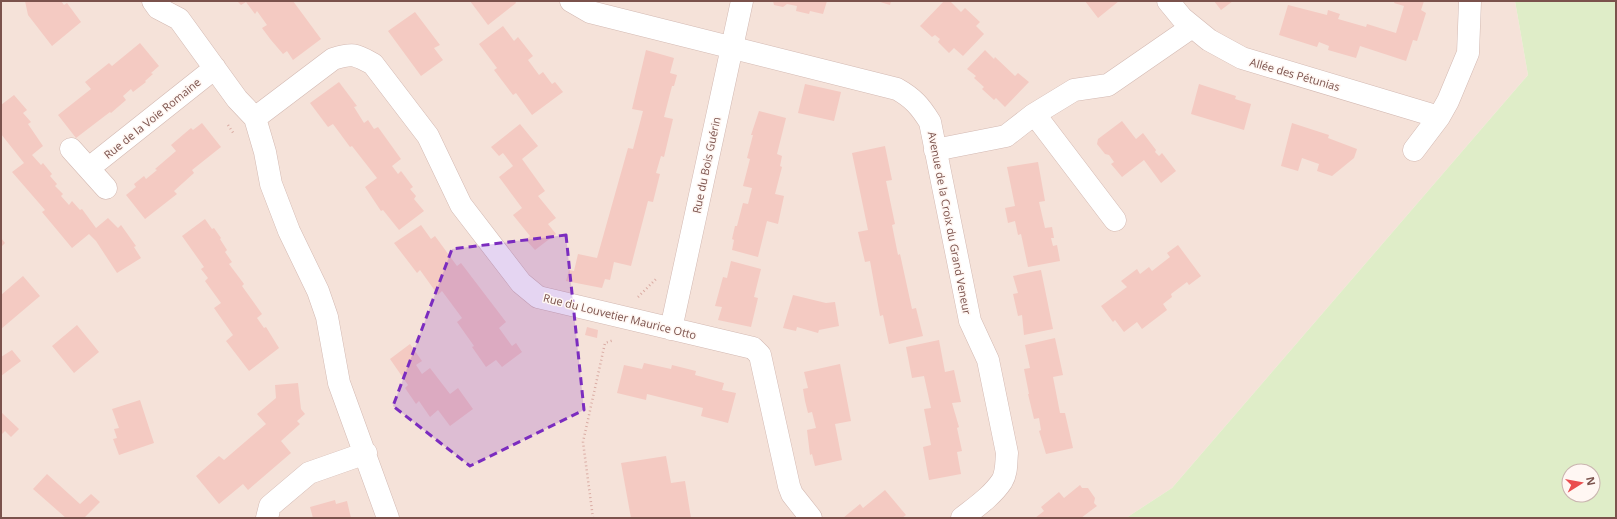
<svg xmlns="http://www.w3.org/2000/svg" width="1617" height="519" viewBox="0 0 1617 519" font-family="'Open Sans',sans-serif">
  <style>
    .residential { fill: #f5e2d9 }
    .green { fill: #dfedc8; fill-rule: evenodd }
    .building { fill: #f4cac2 }
    .lines { fill: none; stroke-linecap: round; stroke-linejoin: round }
    .street-casing { stroke: #d3b9b2; stroke-width: 23 }
    .path { stroke: #daaca4; stroke-width: 2.5; stroke-dasharray: 1 3; stroke-linecap: butt }
    .street { stroke: #fff; stroke-width: 22 }
    .marked { fill: #7b2cbf; fill-opacity: 0.2; stroke: #7b2cbf; stroke-width: 3; stroke-dasharray: 8 5; stroke-linejoin: round }
    .labels { text-anchor: middle; dominant-baseline: central; stroke-width: 3; stroke-linejoin: round; paint-order: stroke }
    .street-label { font-size: 11px; fill: #7b524c; stroke: #fff7f3 }
  </style>
  <rect width="100%" height="100%" fill="#fdf2eb"/>
  <!-- residential -->
  <path class="residential" d="M1 1H1515L1528 75 1172 488 1126 518H1Z"/>
  <!-- green -->
  <path class="green" d="M1515 1H1616V518H1126L1172 488 1528 75ZM1569 471H1593V495H1569Z"/>
  <!-- building -->
  <path class="building" d="M25 1H61L64 5 67 3 81 22 52 46 28 15Z
    M237 1H293L321 39 293 60 287 51 283 54 271 40 262 28 267 25 257 11 255 14 246 2 241 5Z
    M470 1H515L516 3 488 25Z
    M773 1H827L823 14 810 11 809 14 796 11 797 6 787 4 783 7 774 5Z
    M877 1H891L890 5Z
    M944 1H950L961 12 965 8 980 22 976 26 984 34 963 56 954 48 949 53 938 42 940 39 935 35 932 37 920 26Z
    M1085 1H1119L1098 18Z
    M1214 1H1233L1221 10Z
    M1395 1H1424L1421 10 1426 13 1417 41 1413 40 1406 61 1360 46 1356 58 1328 50 1329 46 1319 42 1317 47 1279 35 1288 5 1327 15 1328 10 1340 14 1338 19 1366 27 1367 24 1396 33 1404 6 1394 3Z
    M415 12 440 45 434 48 443 60 421 76 388 31Z
    M503 26 514 41 518 37 533 56 528 60 539 75 543 72 552 84 555 82 563 92 532 115 516 93 513 95 494 70 497 68 479 44Z
    M140 43 159 66 151 73 153 74 145 81 146 82 133 92 131 89 123 96 126 100 111 113 110 112 76 138 58 115 91 89 85 82 109 63 112 66Z
    M646 50 674 58 670 73 677 75 674 86H672L664 117 673 119 664 157 661 156 656 173 660 174 653 202 648 201 631 266 614 262 610 280 605 279 602 288 566 281 569 270 574 271 578 254 597 258 628 148 633 149 643 111 632 109Z
    M985 50 994 59 995 57 1015 76 1018 73 1029 82 1005 107 996 98 994 100 982 89 984 87 974 78 976 76 967 69Z
    M339 82 357 106 354 107 364 123 368 120 374 129 378 127 401 159 392 166 398 174 401 171 413 187 410 189 416 196 414 199 424 211 399 230 383 210 381 211 365 187 377 178 352 146 350 147 333 124 328 127 310 103Z
    M805 84 841 92 834 121 798 113Z
    M1199 84 1236 96 1235 99 1251 104 1244 130 1191 114Z
    M14 95 27 110 23 113 31 122 28 124 43 146 32 155 41 165 43 163 52 174 50 176 57 184 55 186 63 194 61 196 69 205 72 201 80 210 82 209 96 228 108 218 118 228 121 225 136 246 134 247 141 258 117 273 96 241 89 234 72 248 42 212 45 210 12 172 24 163 1 134V105Z
    M759 111 786 118 777 154 782 156 780 166 782 167 775 194 784 196 778 224 767 221 758 257 732 250 734 240 732 239 735 226H737L743 203 748 204 752 188 743 186 750 159 747 158 753 135H751Z
    M1122 121 1136 139 1143 133 1156 150 1155 152 1159 156 1162 153 1176 171 1161 183 1144 160 1122 177 1111 164 1114 162 1109 155 1105 154 1097 144 1098 139Z
    M202 123 221 147 192 170 194 173 174 191 177 194 145 219 126 195 136 187 134 184 144 176 146 179 157 170 155 169 176 151 171 145 191 128 193 130Z
    M1292 123 1329 135 1328 138 1357 149 1354 158 1332 176 1317 171 1319 164 1302 158 1298 171 1281 166Z
    M520 124 538 146 522 159 545 191 538 196 556 218 548 224 556 234 535 250 526 240 530 236 513 215 522 208 499 177 513 166 503 153 499 156 491 147Z
    M885 146 892 180 886 181 895 224 892 225 898 255 900 254 912 309 916 308 923 336 889 344 883 315 880 316 870 261 865 262 858 232 868 230 852 153Z
    M1038 162 1045 201 1039 202 1045 228 1052 227 1054 238H1051L1053 246 1057 245 1060 261 1028 267 1021 234 1018 235 1015 221 1008 223 1005 208 1015 206 1007 167Z
    M205 219 212 229 214 228 221 238 220 239 227 250 225 252 232 262 229 264 244 284 242 286 262 314 257 318 264 328 266 327 279 348 249 371 226 341 233 335 214 308 221 303 205 281 208 278 201 269 204 267 182 236Z
    M421 225 431 239 435 236 457 266 461 263 506 322 499 328 512 346 516 343 522 352 502 367 496 360 486 367 472 347 474 346 457 322 462 318 442 291 438 295 420 270 417 273 394 243Z
    M1 238 5 243 1 247Z
    M1178 245 1201 276 1189 285 1187 282 1171 294 1172 297 1163 304 1167 310 1142 329 1137 322 1124 332 1115 320 1113 322 1101 306 1127 287 1121 281 1137 269 1140 274 1149 267 1152 271 1170 257 1167 253Z
    M731 261 761 269 754 297 758 298 751 327 718 320 722 307 715 306 723 277 727 278Z
    M1041 270 1053 329 1024 335 1022 315 1018 316 1013 294 1018 293 1013 276Z
    M23 276 40 296 1 329V295Z
    M793 295 826 303 835 302 839 326 819 330 818 333 797 327 796 331 783 328Z
    M77 325 99 352 74 373 52 346Z
    M587 327 598 330 597 338 585 335Z
    M1055 338 1063 375 1053 377 1060 413H1065L1073 448 1046 454 1039 431 1041 430 1039 418 1034 419 1028 394H1029L1024 369 1030 368 1025 345Z
    M939 340 945 372 954 370 961 402 952 403 959 427 957 428 962 451 957 452 961 474 929 480 923 447 931 445 924 409 931 408 924 376 912 378 906 347Z
    M410 344 422 361 416 365 422 374 430 368 450 394 458 388 473 409 450 426 438 410 430 417 419 401 416 404 405 388 408 385 390 359Z
    M12 350 21 361 1 376V357Z
    M644 363 671 369 672 365 696 371 695 375 724 383 722 390 736 393 728 423 701 416 703 408 647 394 646 400 617 393 624 365 642 369Z
    M840 364 851 421 835 424 842 460 815 466 812 454 810 455 807 430 816 428 812 412 808 413 805 401 803 389 808 388 804 372Z
    M298 383 301 409 305 414 297 421 300 424 281 441 291 453 248 490 243 484 219 504 196 476 219 456 224 460 266 424 257 414 276 398 275 385Z
    M140 400 154 443 119 455 113 439 117 438 114 429 119 428 112 409Z
    M1 412 19 429 11 437 5 431 1 435Z
    M666 456 671 483 685 481 691 518H631L621 463Z
    M47 474 80 504 91 494 100 502 84 518H66L33 489Z
    M1080 485 1082 488H1088L1095 498 1094 503 1097 506 1081 518H1035L1044 511 1041 507 1059 492 1064 498Z
    M885 490 906 515 902 518H843L860 504 863 508Z
    M335 500 336 504 347 501 351 518H313L310 507Z"/>
  <g class="lines">
    <!-- street casing -->
    <g class="street-casing">
      <path id="street" d="M153 1 158 8 179 19 237 99 255 118 265 152 271 184 289 231 318 291 327 317 339 383 388 518
        M571 1 590 12 897 89C913 98 920 106 930 122L970 321 988 360 1007 453C1006 463 1007 473 1002 481 992 496 976 507 962 518
        M1168 1 1182 18 1209 40 1242 58 1439 117
        M1033 115 1074 90 1108 85 1192 27
        M255 118 333 59C353 53 355 54 373 64L428 136 461 205 521 283 538 297 753 348 760 355 789 486 792 494 811 518
        M71 149 106 188
        M935 150 1006 136 1033 115 1042 124 1115 220
        M1414 150 1439 117 1448 101 1468 53 1470 1
        M89 168 215 68
        M671 329 742 1
        M267 518 270 506 309 473 366 453"/>
    </g>
    <!-- path -->
    <path class="path" d="M228 125 234 134
      M638 297 657 278
      M593 518 583 442 605 343 614 340"/>
    <!-- street -->
    <use href="#street" class="street"/>
  </g>
  <!-- marked area -->
  <path class="marked" d="M566 235 584 410 470 466 393 406 452 249Z"/>
  <g class="labels">
    <!-- street labels -->
    <g class="street-label">
      <text transform="translate(1295 74) rotate(16)">Allée des Pétunias</text>
      <text transform="translate(152 118) rotate(-39)">Rue de la Voie Romaine</text>
      <text transform="translate(706 165) rotate(-78)">Rue du Bois Guérin</text>
      <text transform="translate(950 223) rotate(79)">Avenue de la Croix du Grand Veneur</text>
      <text transform="translate(620 316) rotate(14)">Rue du Louvetier Maurice Otto</text>
    </g>
  </g>
  <!-- border -->
  <rect width="1617" height="519" fill="none" stroke="#7b524c" stroke-width="4"/>
  <!-- north arrow -->
  <g transform="translate(1581 483) rotate(79)"><circle r="19" fill="#fff7f3" stroke="#cab5b0"/>
  <path d="M0-3L7 15L0 10L-7 15Z" fill="#ea4e4f"/>
  <text y="-6" font-size="11" font-weight="bold" text-anchor="middle" fill="#7b524c">N</text>
  </g>
</svg>
